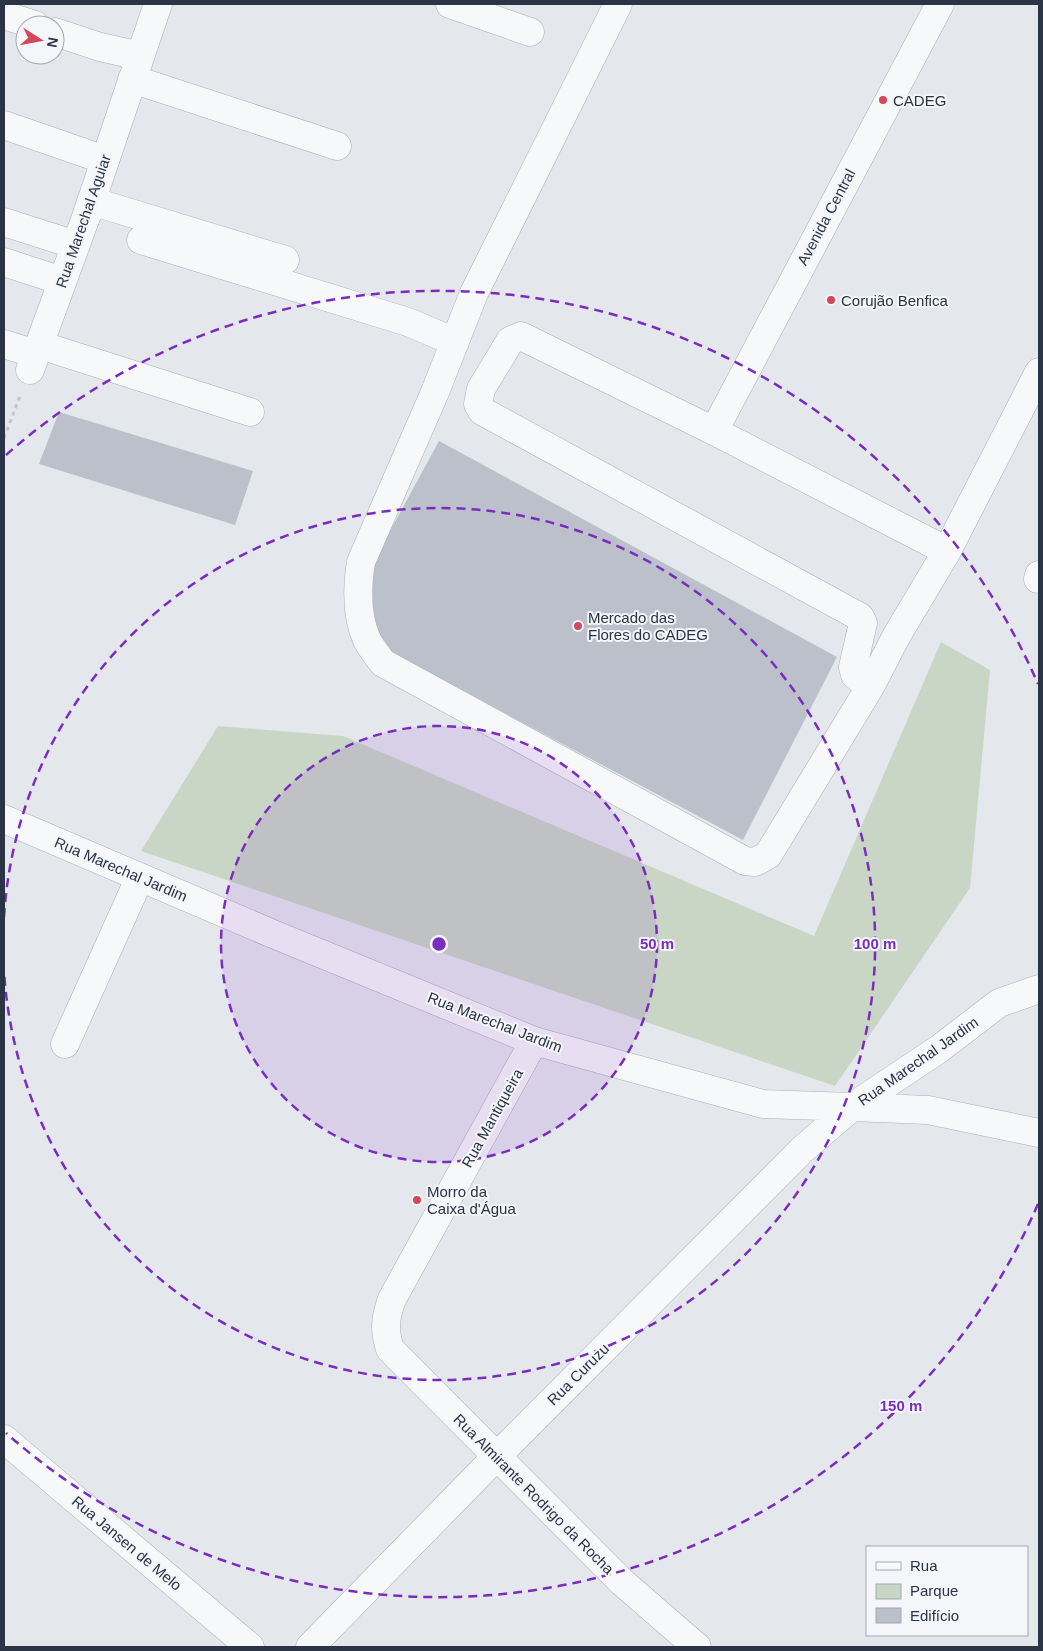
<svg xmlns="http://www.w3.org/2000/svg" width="1043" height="1651" viewBox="0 0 1043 1651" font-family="Arial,sans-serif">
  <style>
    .green { fill: #c9d6c5 }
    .building { fill: #bbc0ca }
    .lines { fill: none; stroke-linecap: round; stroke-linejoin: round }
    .minor-casing { stroke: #a9aeb7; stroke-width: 29 }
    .path { stroke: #c2c5cb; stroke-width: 3; stroke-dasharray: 4 4; stroke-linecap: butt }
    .minor { stroke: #f7f8fa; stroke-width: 28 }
    .ring { fill: none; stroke: #7b2cbf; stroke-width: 2.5; stroke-dasharray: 9 6 }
    .poi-dot { fill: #d1495b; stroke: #f4f6f9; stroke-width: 2 }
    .labels { text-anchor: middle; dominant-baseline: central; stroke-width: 4; stroke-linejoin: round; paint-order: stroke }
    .poi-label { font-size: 15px; fill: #2b3445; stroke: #f4f6f9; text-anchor: start }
    .street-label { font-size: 15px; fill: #2b3445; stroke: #f4f6f9 }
    .centre { fill: #7b2cbf; stroke: #f4f6f9; stroke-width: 2.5 }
    .ring-label { font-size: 15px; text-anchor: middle; font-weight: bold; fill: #7b2cbf; stroke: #f4f6f9; stroke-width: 4; stroke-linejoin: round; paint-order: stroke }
  </style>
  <rect width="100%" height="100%" fill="#e4e7ec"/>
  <!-- green -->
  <path class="green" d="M941 642 990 670 970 888 835 1086 141 851 218 726 343 736 814 936Z"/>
  <!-- building -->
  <path class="building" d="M59 412 253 471 235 525 39 464Z
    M439 441 837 657 743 840 379 646 373 606 371 566Z"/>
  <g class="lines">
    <!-- minor casing -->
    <g class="minor-casing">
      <path id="minor" d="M450 4 530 32
        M618 4 474 293 435 392 361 562C357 587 356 616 367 640 371 648 378 656 383 663L745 861 755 862 768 855 870 687 897 635 947 551 1039 372
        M4 15 35 25
        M55 32 100 47 140 56
        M132 79 337 146
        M4 125 105 160
        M91 201 285 260
        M4 222 76 245
        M141 240 408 322 455 342
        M4 262 62 281
        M4 344 36 354
        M40 345 250 412
        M30 370 86 217 158 4
        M714 431 940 4
        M1038 579 1039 575
        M870 687 855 675 853 667 863 623 860 617 482 411 478 404 481 389 510 341 521 336 714 431 947 551
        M4 819 273 934 534 1041 763 1104 852 1107 939 1049 999 1003 1039 989
        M534 1041 392 1299C385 1318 384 1330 390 1349L622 1582 697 1647
        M65 1044 140 877
        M4 1439 250 1647
        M310 1647 497 1456 803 1149 852 1107 928 1110 1039 1133"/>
    </g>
    <!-- path -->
    <path class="path" d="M4 438 20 396"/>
    <!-- minor -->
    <use href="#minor" class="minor"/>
  </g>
  <!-- distance rings -->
  <circle cx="439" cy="944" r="218" fill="#7b2cbf" fill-opacity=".12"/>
  <g class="ring">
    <circle cx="439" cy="944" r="218"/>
    <path d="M4 917A436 436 0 1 1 4 971"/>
    <path d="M1038 1204A653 653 0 0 1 6 1433M6 455A653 653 0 0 1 1038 684"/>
  </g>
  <!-- markers -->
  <g class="poi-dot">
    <circle cx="883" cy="100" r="5"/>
    <circle cx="831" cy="300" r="5"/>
    <circle cx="578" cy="626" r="5"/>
    <circle cx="417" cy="1200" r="5"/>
  </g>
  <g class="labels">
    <!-- poi labels -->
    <g class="poi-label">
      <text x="893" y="100">CADEG</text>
      <text x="841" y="300">Corujão Benfica</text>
      <text x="588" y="617">Mercado das<tspan x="588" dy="17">Flores do CADEG</tspan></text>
      <text x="427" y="1191">Morro da<tspan x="427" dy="17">Caixa d'Água</tspan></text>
    </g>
    <!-- street labels -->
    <g class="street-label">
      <text transform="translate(826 217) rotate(-62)">Avenida Central</text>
      <text transform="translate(83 221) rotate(-71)">Rua Marechal Aguiar</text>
      <text transform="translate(121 869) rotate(23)">Rua Marechal Jardim</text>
      <text transform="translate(495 1022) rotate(21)">Rua Marechal Jardim</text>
      <text transform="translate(918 1061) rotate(-35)">Rua Marechal Jardim</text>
      <text transform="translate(492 1118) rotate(-61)">Rua Mantiqueira</text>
      <text transform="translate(578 1374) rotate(-45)">Rua Curuzu</text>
      <text transform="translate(534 1494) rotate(45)">Rua Almirante Rodrigo da Rocha</text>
      <text transform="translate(127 1543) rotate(40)">Rua Jansen de Melo</text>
    </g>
  </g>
  <circle cx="439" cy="944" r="8" class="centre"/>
  <g class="ring-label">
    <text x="657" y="949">50 m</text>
    <text x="875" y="949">100 m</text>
    <text x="901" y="1411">150 m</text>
  </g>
  <!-- border -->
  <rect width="1043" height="1651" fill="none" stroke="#2b3445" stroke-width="10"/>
  <!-- legend -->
  <rect x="866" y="1546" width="162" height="90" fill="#f4f6f9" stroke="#a4a8b1"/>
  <rect x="876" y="1562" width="25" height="8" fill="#f7f8fa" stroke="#a4a8b1"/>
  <text x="910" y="1571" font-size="15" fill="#2b3445">Rua</text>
  <rect x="876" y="1584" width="25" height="15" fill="#c9d6c5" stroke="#a4a8b1"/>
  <text x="910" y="1596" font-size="15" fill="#2b3445">Parque</text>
  <rect x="876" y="1608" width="25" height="15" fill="#bbc0ca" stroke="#a4a8b1"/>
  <text x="910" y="1621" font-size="15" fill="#2b3445">Edifício</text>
  <!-- north arrow -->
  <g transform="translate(40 40) rotate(101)"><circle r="24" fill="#f4f6f9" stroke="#a4a8b1"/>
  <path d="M0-4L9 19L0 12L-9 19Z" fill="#d1495b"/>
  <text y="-8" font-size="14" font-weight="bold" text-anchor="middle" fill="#2b3445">N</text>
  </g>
</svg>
